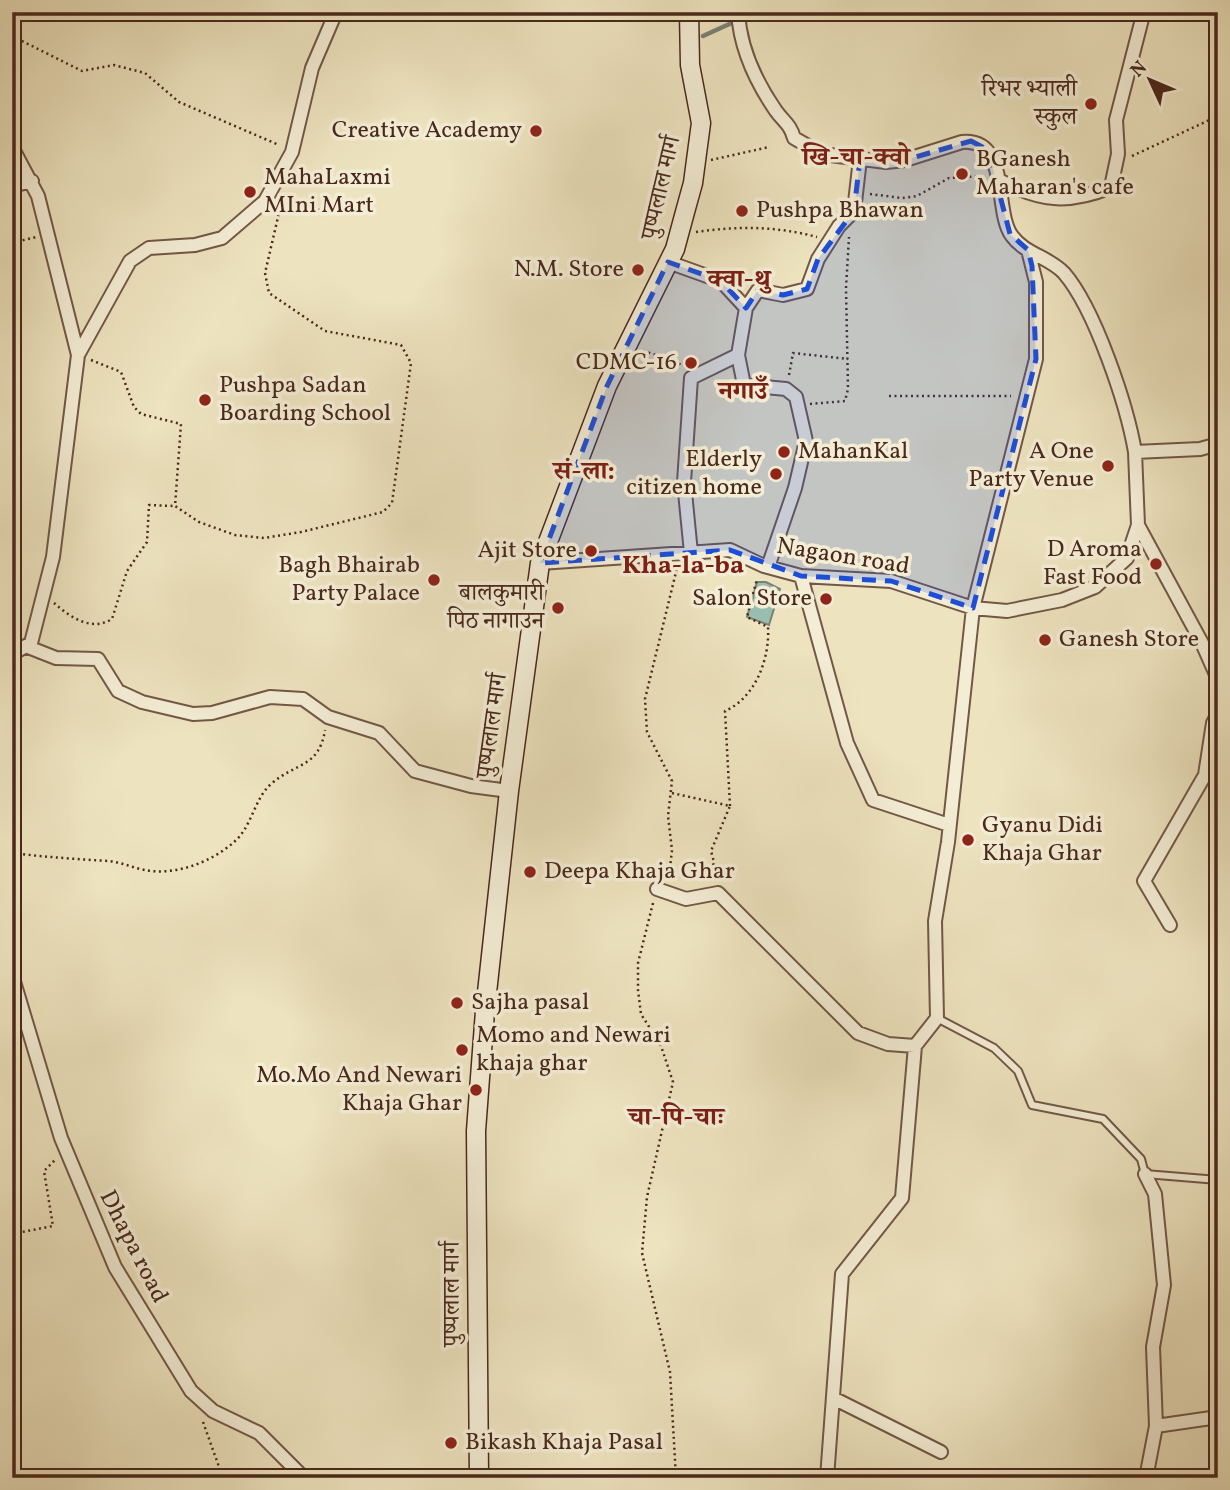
<svg xmlns="http://www.w3.org/2000/svg" width="1230" height="1490" viewBox="0 0 1230 1490" font-family="Vollkorn,'Noto Serif Devanagari',serif">
  <style>
    .water { fill: #99beaf; stroke: #798274; stroke-width: 2 }
    .lines { fill: none; stroke-linecap: round; stroke-linejoin: round }
    .stream { stroke: #798274; stroke-width: 4.5 }
    .lane-casing { stroke: #735745; stroke-width: 10 }
    .street-casing { stroke: #735745; stroke-width: 16 }
    .secondary-casing { stroke: #4a281c; stroke-width: 21 }
    .path { stroke: #4a281c; stroke-width: 2.5; stroke-dasharray: 2 3.5; stroke-linecap: butt }
    .lane { stroke: #f3edd5; stroke-width: 6 }
    .street { stroke: #f3edd5; stroke-width: 12 }
    .secondary { stroke: #f3edd5; stroke-width: 18 }
    .marked { fill: #1d4ed8; fill-opacity: 0.2; stroke: #1d4ed8; stroke-width: 5; stroke-dasharray: 14 9; stroke-linejoin: round }
    .poi-dot { fill: #8f2418; stroke: #f3edd5; stroke-width: 2.5 }
    .labels { text-anchor: middle; dominant-baseline: central; stroke-width: 7; stroke-linejoin: round; paint-order: stroke }
    .poi-label { font-size: 24px; fill: #4a281c; stroke: #f3edd5; text-anchor: end }
    .street-label { font-size: 24px; fill: #4a281c; stroke: #f3edd5 }
    .neighbourhood-label { font-size: 26px; font-weight: bold; fill: #7a1f14; stroke: #f3edd5 }
  </style>
  <rect width="100%" height="100%" fill="#ede3bf"/>
  <filter id="stains"><feTurbulence type="fractalNoise" baseFrequency=".00286" numOctaves="4"/><feColorMatrix values="0 0 0 0 .2 0 0 0 0 .09 0 0 0 0 .02 0 0 0 .5 -.17"/></filter>
  <radialGradient id="worn" r=".72"><stop offset=".6" stop-color="#630" stop-opacity="0"/><stop offset="1" stop-color="#630" stop-opacity=".3"/></radialGradient>
  <!-- water -->
  <path class="water" d="M757 582H766L780 589 769 625 747 617Z"/>
  <g class="lines">
    <!-- stream -->
    <path class="stream" d="M703 36 747 16 789 12"/>
    <!-- lane casing -->
    <g class="lane-casing">
      <path id="lane" d="M937 1018 994 1048 1018 1071 1032 1105 1103 1119 1141 1159 1145 1174 1218 1180"/>
    </g>
    <!-- street casing -->
    <g class="street-casing">
      <path id="street" d="M738 12C740 48 756 82 776 111 784 122 790 124 794 138L822 154 886 162 905 160 962 142C1011 138 993 211 1012 236 1025 254 1049 257 1064 273 1095 309 1127 405 1135 452
        M12 147 38 196 78 355 53 557 31 643 12 654
        M999 180C1040 201 1067 205 1111 187L1118 154 1116 120 1142 19 1140 12
        M12 186 32 181
        M668 262 721 281 746 308 738 355 691 378 684 482 691 553
        M746 308 758 290 783 295 807 289 818 259 839 226 854 211 860 159
        M78 355 130 261 149 248 195 245 222 238 265 201 292 152 312 68 336 12
        M738 355 744 385 786 389 796 397 806 441 795 488 768 567
        M1138 525 1135 452 1200 449 1218 444
        M540 563 730 550 764 566 801 576 891 581 973 608 1007 611 1062 600 1095 587 1127 558 1138 525 1202 643 1218 679
        M801 576 847 743 873 800 949 825
        M28 647 56 658 98 659 118 691 142 702 193 714 212 713 270 697 303 699 328 717 379 733 415 771 471 786 509 791
        M657 889 686 899 718 893 858 1033 888 1044 915 1046
        M1170 925 1144 881 1205 775 1213 723 1218 714
        M12 975 61 1138 115 1267 191 1391 213 1411 259 1433 304 1478
        M1145 1174 1155 1194 1164 1285 1153 1347 1156 1426
        M833 1398 941 1452
        M827 1478 842 1274 902 1198 915 1046 937 1018 935 921 948 842 973 608 1036 359V282L1028 250
        M1146 1478 1156 1426 1218 1417"/>
    </g>
    <!-- secondary casing -->
    <g class="secondary-casing">
      <path id="secondary" d="M479 1478 476 1131 485 1011 509 791 540 563 607 386 675 249 685 212 693 183 701 123 690 65 689 12"/>
    </g>
    <!-- path -->
    <path class="path" d="M12 36 82 71 114 65 145 73 179 102 279 145
      M1132 156 1218 116
      M711 160 769 147
      M284 194 288 206 311 212 350 202
      M870 194 902 198 917 196 949 178 984 176
      M696 232C737 226 776 226 817 237
      M12 243 36 237
      M643 351 677 361 682 367
      M91 360 121 372 134 407 141 414 181 424 175 506 199 522 235 535 264 538 301 532 383 512 392 503 411 363 401 345 325 331 269 293 265 273 282 200
      M789 375 793 353 848 359
      M889 396H1011
      M810 404 845 401 848 389 846 288 849 237
      M54 603C70 617 91 632 112 619L127 571 147 542 149 505 174 506
      M672 793 730 806 711 851 714 862 710 881
      M730 806 725 711C755 698 770 659 768 627L747 617 757 579
      M12 853C45 857 76 859 108 861 121 862 133 868 145 870 175 876 212 862 234 842 252 827 254 799 271 784 296 762 319 768 325 730
      M664 878 670 868 672 850 668 816 672 781 647 732 645 699 677 568
      M653 903 638 963V990L641 1014 661 1046 673 1082 647 1197 642 1253 670 1372 676 1478
      M12 1234 53 1226 44 1171 55 1160
      M203 1422 223 1478"/>
    <!-- lane -->
    <use href="#lane" class="lane"/>
    <!-- street -->
    <use href="#street" class="street"/>
    <!-- secondary -->
    <use href="#secondary" class="secondary"/>
  </g>
  <!-- marked area -->
  <path class="marked" d="M971 141 988 150 1010 234 1028 250 1032 266 1036 359 973 608 891 581 801 576 730 550 540 563 607 386 668 262 721 281 746 308 758 290 783 295 807 289 818 259 854 211 860 159 905 160Z"/>
  <!-- markers -->
  <g class="poi-dot">
    <circle cx="1091" cy="104" r="7"/>
    <circle cx="536" cy="131" r="7"/>
    <circle cx="962" cy="174" r="7"/>
    <circle cx="250" cy="192" r="7"/>
    <circle cx="742" cy="211" r="7"/>
    <circle cx="638" cy="270" r="7"/>
    <circle cx="691" cy="363" r="7"/>
    <circle cx="205" cy="400" r="7"/>
    <circle cx="784" cy="452" r="7"/>
    <circle cx="1108" cy="466" r="7"/>
    <circle cx="776" cy="474" r="7"/>
    <circle cx="591" cy="551" r="7"/>
    <circle cx="1156" cy="564" r="7"/>
    <circle cx="434" cy="580" r="7"/>
    <circle cx="826" cy="599" r="7"/>
    <circle cx="558" cy="608" r="7"/>
    <circle cx="1045" cy="640" r="7"/>
    <circle cx="968" cy="840" r="7"/>
    <circle cx="530" cy="872" r="7"/>
    <circle cx="457" cy="1003" r="7"/>
    <circle cx="462" cy="1050" r="7"/>
    <circle cx="476" cy="1090" r="7"/>
    <circle cx="451" cy="1443" r="7"/>
  </g>
  <g class="labels">
    <!-- poi labels -->
    <g class="poi-label">
      <text x="1077" y="90">रिभर भ्याली<tspan x="1077" dy="28">स्कुल</tspan></text>
      <text x="522" y="131">Creative Academy</text>
      <text x="976" y="160" text-anchor="start">BGanesh<tspan x="976" dy="28">Maharan's cafe</tspan></text>
      <text x="264" y="178" text-anchor="start">MahaLaxmi<tspan x="264" dy="28">MIni Mart</tspan></text>
      <text x="756" y="211" text-anchor="start">Pushpa Bhawan</text>
      <text x="624" y="270">N.M. Store</text>
      <text x="677" y="363">CDMC-16</text>
      <text x="219" y="386" text-anchor="start">Pushpa Sadan<tspan x="219" dy="28">Boarding School</tspan></text>
      <text x="798" y="452" text-anchor="start">MahanKal</text>
      <text x="1094" y="452">A One<tspan x="1094" dy="28">Party Venue</tspan></text>
      <text x="762" y="460">Elderly<tspan x="762" dy="28">citizen home</tspan></text>
      <text x="1142" y="550">D Aroma<tspan x="1142" dy="28">Fast Food</tspan></text>
      <text x="577" y="551">Ajit Store</text>
      <text x="420" y="566">Bagh Bhairab<tspan x="420" dy="28">Party Palace</tspan></text>
      <text x="544" y="594">बालकुमारी<tspan x="544" dy="28">पिठ नागाउन</tspan></text>
      <text x="812" y="599">Salon Store</text>
      <text x="1059" y="640" text-anchor="start">Ganesh Store</text>
      <text x="982" y="826" text-anchor="start">Gyanu Didi<tspan x="982" dy="28">Khaja Ghar</tspan></text>
      <text x="544" y="872" text-anchor="start">Deepa Khaja Ghar</text>
      <text x="471" y="1003" text-anchor="start">Sajha pasal</text>
      <text x="476" y="1036" text-anchor="start">Momo and Newari<tspan x="476" dy="28">khaja ghar</tspan></text>
      <text x="462" y="1076">Mo.Mo And Newari<tspan x="462" dy="28">Khaja Ghar</tspan></text>
      <text x="465" y="1443" text-anchor="start">Bikash Khaja Pasal</text>
    </g>
    <!-- street labels -->
    <g class="street-label">
      <text transform="translate(662 188) rotate(-77)">पुष्पलाल मार्ग</text>
      <text transform="translate(843 557) rotate(9)">Nagaon road</text>
      <text transform="translate(493 726) rotate(-82)">पुष्पलाल मार्ग</text>
      <text transform="translate(133 1247) rotate(63)">Dhapa road</text>
      <text transform="translate(453 1294) rotate(-90)">पुष्पलाल मार्ग</text>
    </g>
    <!-- neighbourhood labels -->
    <g class="neighbourhood-label">
      <text x="856" y="158">खि-चा-क्वो</text>
      <text x="739" y="280">क्वा-थु</text>
      <text x="743" y="392">नगाउँ</text>
      <text x="584" y="472">सं-ला:</text>
      <text x="683" y="566">Kha-la-ba</text>
      <text x="676" y="1118">चा-पि-चाः</text>
    </g>
  </g>
  <!-- margin -->
  <rect width="1230" height="1490" fill="none" stroke="#ede3bf" stroke-width="42"/>
  <rect x="14" y="14" width="1202" height="1462" fill="none" stroke="#4a281c" stroke-width="3.5"/>
  <rect x="21" y="21" width="1188" height="1448" fill="none" stroke="#4a281c" stroke-width="2"/>
  <!-- north arrow -->
  <g transform="translate(1150 80) rotate(314)" stroke="#f3edd5" stroke-width="5" paint-order="stroke">
  <path d="M0-5L12 26L0 18L-12 26Z" fill="#4a281c"/>
  <text y="-10" font-size="19" font-weight="bold" text-anchor="middle" fill="#4a281c">N</text>
  </g>
  <rect width="100%" height="100%" filter="url(#stains)"/>
  <rect width="100%" height="100%" fill="url(#worn)"/>
</svg>
